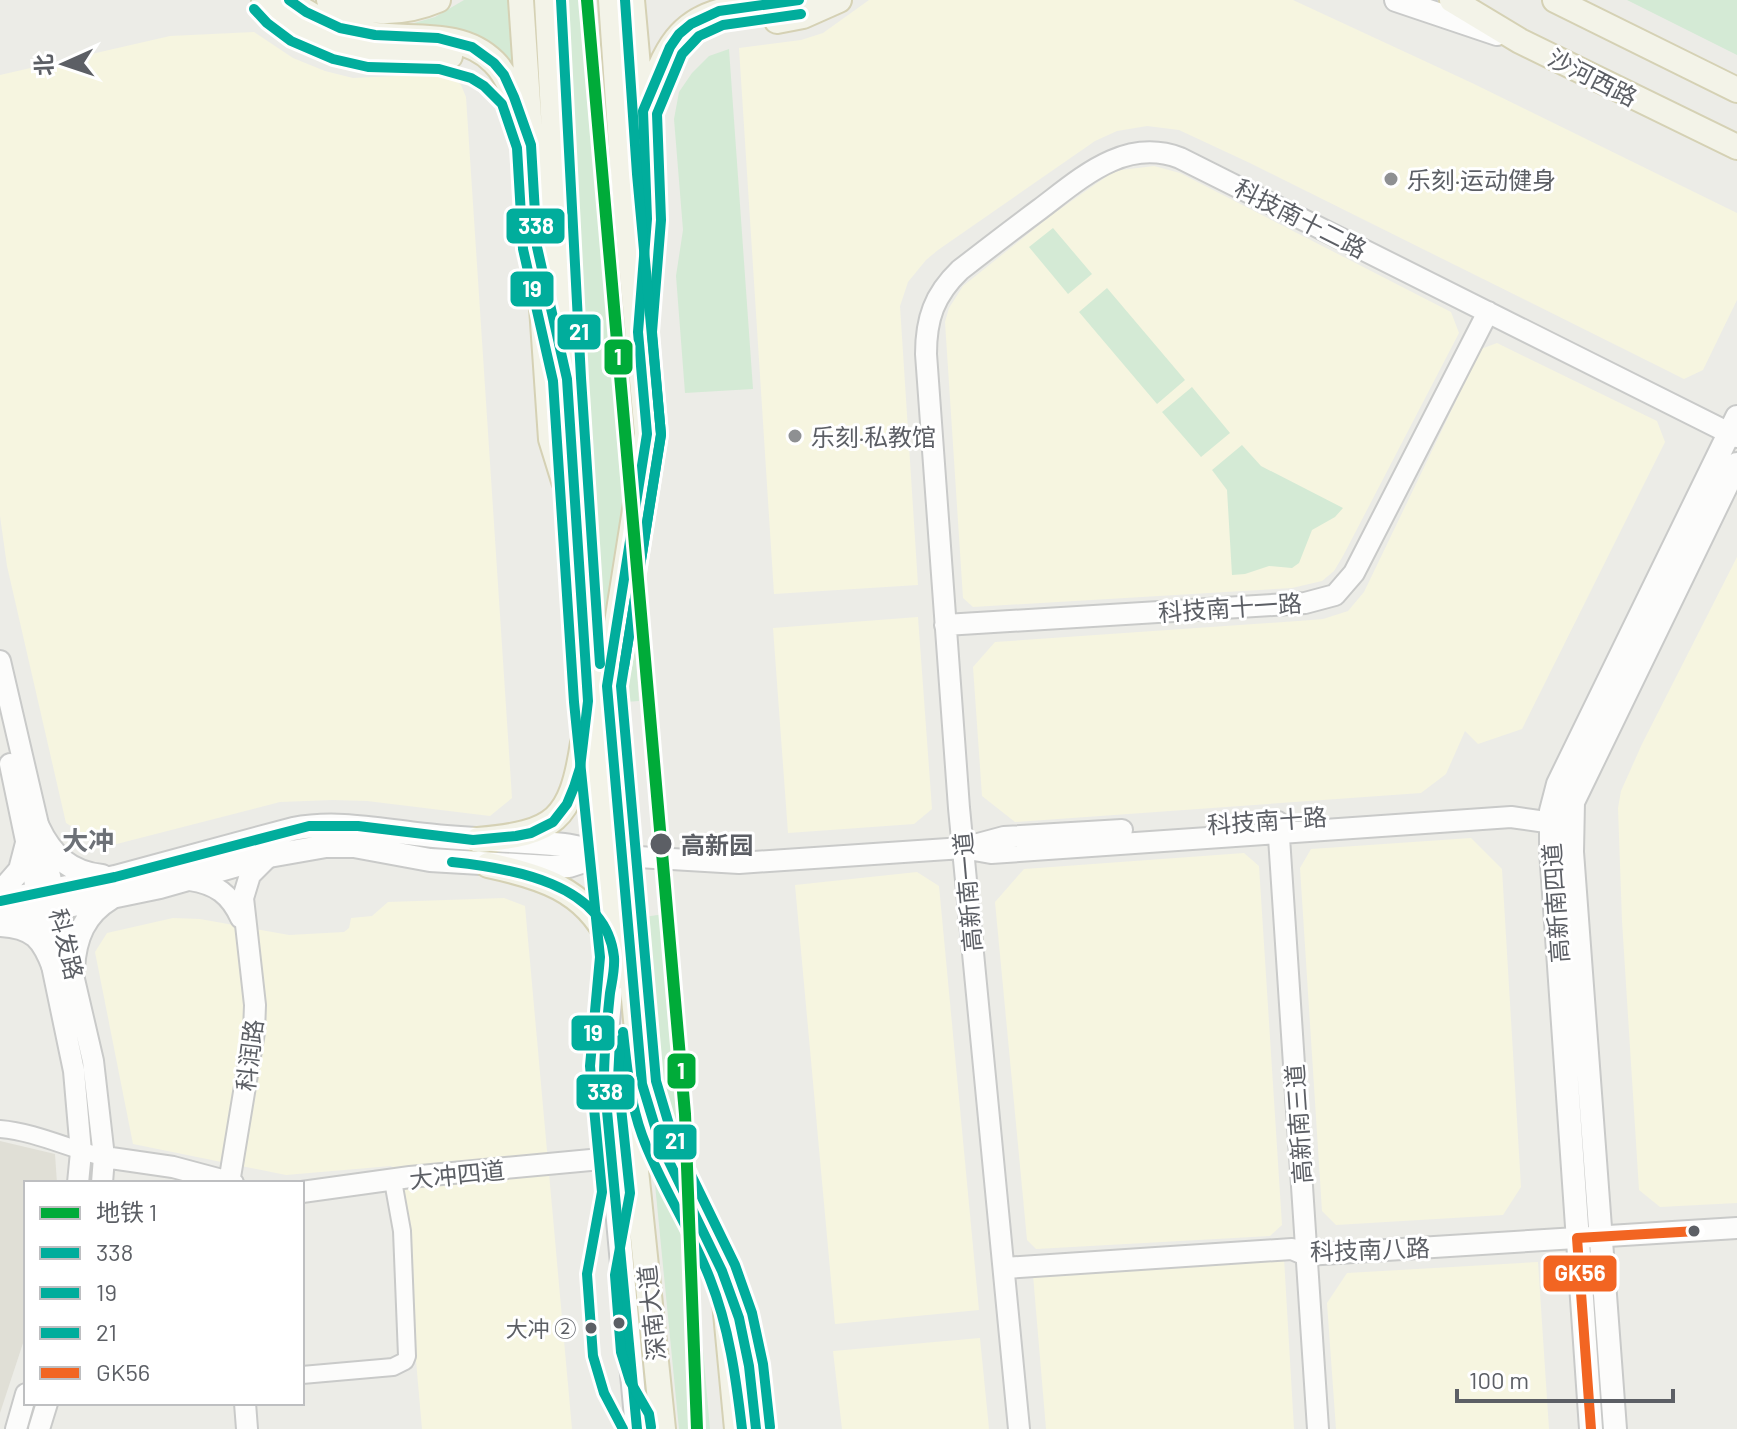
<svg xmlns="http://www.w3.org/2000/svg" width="1737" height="1429" viewBox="0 0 1737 1429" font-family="Barlow,'Noto Sans SC',sans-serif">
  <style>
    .commercial { fill: #f6f5e0 }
    .education { fill: #e0dfd6 }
    .green { fill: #d4ead5 }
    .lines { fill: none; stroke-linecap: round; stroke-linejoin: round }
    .minor-casing { stroke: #c9cac9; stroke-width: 20 }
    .tertiary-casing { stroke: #c9cac9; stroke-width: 24 }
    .secondary-casing { stroke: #c9cac9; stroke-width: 26 }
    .primary-casing { stroke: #d5d1b4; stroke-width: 28 }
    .minor { stroke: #fcfcfb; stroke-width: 16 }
    .tertiary { stroke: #fcfcfb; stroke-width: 20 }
    .secondary { stroke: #fcfcfb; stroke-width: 22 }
    .primary { stroke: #f3f3e8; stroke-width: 24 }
    .bus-1-casing { stroke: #fff; stroke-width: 16 }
    .bus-2-casing { stroke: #fff; stroke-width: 16 }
    .bus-3-casing { stroke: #fff; stroke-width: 16 }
    .bus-4-casing { stroke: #fff; stroke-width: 16 }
    .bus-1 { stroke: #01ad9c; stroke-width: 10 }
    .bus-2 { stroke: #01ad9c; stroke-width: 10 }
    .bus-3 { stroke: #01ad9c; stroke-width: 10 }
    .bus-4 { stroke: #f26522; stroke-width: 10 }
    .metro-1-casing { stroke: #fff; stroke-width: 18 }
    .metro-1 { stroke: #00ab39; stroke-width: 12 }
    .poi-dot { fill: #8e9092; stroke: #fff; stroke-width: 3 }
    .stop-dot { fill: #5c5f65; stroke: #fff; stroke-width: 3 }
    .labels { text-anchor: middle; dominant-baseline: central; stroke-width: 6; stroke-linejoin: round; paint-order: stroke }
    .bus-label { font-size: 22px; fill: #5c5f65; stroke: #fff; text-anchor: end }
    .street-label { font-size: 24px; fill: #5c5f65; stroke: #fff }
    .poi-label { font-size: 24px; fill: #5c5f65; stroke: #fff; text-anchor: start }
    .stop-label { font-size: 24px; font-weight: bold; fill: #5c5f65; stroke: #fff; text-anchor: start }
    .neighbourhood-label { font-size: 26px; font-weight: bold; fill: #6d7177; stroke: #fff }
    .line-badge { stroke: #fff; stroke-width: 3 }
    .badge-label { font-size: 22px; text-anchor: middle; font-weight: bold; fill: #fff }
  </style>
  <rect width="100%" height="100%" fill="#ecece7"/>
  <!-- commercial -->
  <path class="commercial" d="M869 0H1293L1472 83 1737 213V300L1703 370 1684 379 1252 164 1179 130 1147 126 1117 131 1095 141 938 250 926 260 908 282 900 306 918 585 774 594 739 48 801 40 823 33Z
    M254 32 293 58 325 71 353 78 439 74 451 76 461 85 466 97 512 798 490 816 367 801 332 800 280 802 105 847 66 823 7 566 0 516V75L170 36Z
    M1154 166 1180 173 1451 312 1459 333 1343 556 1334 571 1322 581 1292 588 973 607 963 598 945 322 949 308 963 286 1053 214 1110 174 1121 170Z
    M1497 343 1657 421 1665 442 1522 729 1478 744 1465 731 1446 774 1421 793 1015 822 982 796 973 667 995 642 1298 621 1323 619 1348 611 1364 592 1481 349Z
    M1737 557V1203L1660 1207 1639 1190 1622 921 1618 808 1621 791 1642 744Z
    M918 617 932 809 914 824 788 833 773 628Z
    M1471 838 1502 869 1521 1187 1503 1215 1336 1225 1322 1211 1300 868 1311 849Z
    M1244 853 1259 866 1282 1225 1270 1236 1036 1249 1027 1240 995 902 1024 869Z
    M917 872 939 886 979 1310 835 1324 795 885Z
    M504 898 525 906 572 1429H422L408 1269 395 1170 391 1166 286 1175 133 1144 95 952 107 933 173 918 200 919 289 935 344 932 349 928 351 918 372 916 388 902Z
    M1284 1258 1294 1429H1046L1033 1275Z
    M1538 1262 1549 1429H1336L1327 1303 1347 1273Z
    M980 1338 989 1429H842L833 1351Z"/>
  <!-- education -->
  <path class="education" d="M0 1141 55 1154 57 1183H26V1334L0 1413Z"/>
  <!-- green -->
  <path class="green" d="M464 0H516L520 80 407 25 435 17Z
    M558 0H590L639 701 611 703Z
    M1627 0H1737V55Z
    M729 49 753 389 685 393 676 276 683 230 674 119 679 92 692 73 709 56Z
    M1053 228 1092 274 1068 294 1029 247Z
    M1107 288 1185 380 1157 404 1079 312Z
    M1192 387 1230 433 1201 457 1162 412Z
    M1242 445 1261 466 1343 508 1335 517 1312 530 1299 563 1292 568 1269 566 1245 574 1232 575 1227 490 1212 470Z
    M665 914 710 1429H679L629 919Z"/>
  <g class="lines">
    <!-- minor casing -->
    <g class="minor-casing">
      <path id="minor" d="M0 1129C36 1132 69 1149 104 1157
        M302 1375 393 1367 405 1361 407 1356 402 1231 393 1181"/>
    </g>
    <!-- tertiary casing -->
    <g class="tertiary-casing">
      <path id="tertiary" d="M945 625 1305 603 1335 595 1354 573 1488 312
        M0 661 93 1061 104 1157 102 1183
        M10 764 74 1071 81 1152 78 1183
        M1278 822 1318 1429
        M967 847 1004 837 1122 830
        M621 856 739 863 963 848 991 853 1511 817 1567 825
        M190 880C216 884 230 894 241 918
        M104 1157 173 1167 233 1183
        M229 1183 254 1032 255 1005 243 898 250 875 269 856
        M302 1192 410 1177 612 1158
        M1005 1268 1292 1249 1306 1255 1737 1228
        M245 1403 247 1429
        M16 1429 26 1394
        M39 1429 47 1403
        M1019 1429 959 808 926 354C926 319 934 295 960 270 987 249 1013 229 1040 209 1081 178 1125 137 1180 158L1737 437"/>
    </g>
    <!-- secondary casing -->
    <g class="secondary-casing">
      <path id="secondary" d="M1396 0 1497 34
        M38 827C51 855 70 873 102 876
        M0 893 20 870 27 843
        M0 901 115 877 293 829C335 821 374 829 416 834 465 840 515 840 564 845 583 847 600 855 619 856
        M0 920 160 887 269 856 326 846H354L430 860 550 867 569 866 603 855
        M1 925C34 927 43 939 54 968
        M614 958 604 1066 637 1429
        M73 968C75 938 84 914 111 898
        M729 1289C745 1335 751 1381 756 1429
        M1591 1429 1551 850V811L1558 784 1737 417
        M1615 1429 1572 852 1573 802 1737 464"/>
    </g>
    <!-- primary casing -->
    <g class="primary-casing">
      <path id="primary" d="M264 0C295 35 341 53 387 54 408 54 429 52 450 56
        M289 0C314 20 343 31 375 35 415 40 462 30 494 62 509 77 515 98 522 118
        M329 0C365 15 403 15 438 0
        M521 0 551 439 564 481
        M547 0 567 379 588 701 616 977
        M611 0 623 175 647 434 607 686 617 817 642 1084 660 1143 722 1271 737 1429
        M632 0C640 90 650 178 643 269
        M1452 0 1520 41 1737 147
        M1555 0 1737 90
        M777 21 803 16 839 0
        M646 105C664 54 676 16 737 8 758 5 778 5 799 0
        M478 840C555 833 571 821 583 743
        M488 865C539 876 585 889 609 940
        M625 1065 663 1429"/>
    </g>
    <!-- minor -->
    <use href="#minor" class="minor"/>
    <!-- tertiary -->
    <use href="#tertiary" class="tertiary"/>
    <!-- secondary -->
    <use href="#secondary" class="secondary"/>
    <!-- primary -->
    <use href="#primary" class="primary"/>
    <!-- bus-1 casing -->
    <g class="bus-1-casing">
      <path id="bus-1" d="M452 862C510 868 606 883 614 957 615 969 612 981 610 993 607 1022 604 1050 604 1079L637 1429
        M0 901 115 877 309 826H358L473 840 516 836 531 833 553 822 567 804 574 787 580 768 588 701 567 379 537 247 531 145 514 97 504 75 494 63 472 47 438 38 375 35 340 28 306 12 289 0
        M756 1429 749 1366 739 1318 722 1271 660 1143 642 1084 607 686 647 434 638 332 647 219 643 111 670 47 679 34 691 24 719 11 799 0"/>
    </g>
    <!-- bus-2 casing -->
    <g class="bus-2-casing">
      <path id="bus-2" d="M254 9 267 23 291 41 333 59 368 67 439 69 471 78 484 86 502 104 517 148 523 249 553 381 574 702 600 957 590 1066 602 1192 587 1274 593 1356 604 1393 623 1429
        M624 667 661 435 652 332 661 220 657 114 682 54 699 36 723 25 801 14
        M623 1032C627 1067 630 1102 642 1135 660 1185 691 1229 710 1279 729 1327 736 1378 742 1429"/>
    </g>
    <!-- bus-3 casing -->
    <g class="bus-3-casing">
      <path id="bus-3" d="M561 0 581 378 600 664
        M625 0 637 174 661 434 621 686 656 1081 673 1138 735 1265 752 1313 763 1364 770 1427
        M620 1040 618 1079 630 1193 615 1275 621 1352 630 1381 649 1414 651 1427"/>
    </g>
    <!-- bus-4 casing -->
    <g class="bus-4-casing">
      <path id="bus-4" d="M1591 1429 1577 1238 1697 1231"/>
    </g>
    <!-- bus-1 -->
    <use href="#bus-1" class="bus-1"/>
    <!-- bus-2 -->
    <use href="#bus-2" class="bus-2"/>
    <!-- bus-3 -->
    <use href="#bus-3" class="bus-3"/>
    <!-- bus-4 -->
    <use href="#bus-4" class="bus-4"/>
    <!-- metro-1 casing -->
    <g class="metro-1-casing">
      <path id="metro-1" d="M587 0 685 1114 697 1429"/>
    </g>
    <!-- metro-1 -->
    <use href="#metro-1" class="metro-1"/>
  </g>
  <!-- markers -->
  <g class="poi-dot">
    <circle cx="1391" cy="179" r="8"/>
    <circle cx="795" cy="436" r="8"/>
  </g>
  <g class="stop-dot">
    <circle cx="661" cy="844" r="12"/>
    <circle cx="1694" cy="1231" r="7"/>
    <circle cx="619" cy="1323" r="7"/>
    <circle cx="591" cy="1328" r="7"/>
  </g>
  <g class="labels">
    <!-- bus labels -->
    <g class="bus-label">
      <text x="576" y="1328">大冲 ②</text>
    </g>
    <!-- street labels -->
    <g class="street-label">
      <text transform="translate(1593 77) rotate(27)">沙河西路</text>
      <text transform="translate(1301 218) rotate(27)">科技南十二路</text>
      <text transform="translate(1230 607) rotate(-4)">科技南十一路</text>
      <text transform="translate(1267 820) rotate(-4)">科技南十路</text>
      <text transform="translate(967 892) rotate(-95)">高新南一道</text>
      <text transform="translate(1555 903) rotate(-94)">高新南四道</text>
      <text transform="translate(67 944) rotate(76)">科发路</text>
      <text transform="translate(249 1055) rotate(-83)">科润路</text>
      <text transform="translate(1298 1124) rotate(-94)">高新南三道</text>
      <text transform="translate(457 1174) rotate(-6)">大冲四道</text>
      <text transform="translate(1370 1249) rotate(-2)">科技南八路</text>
      <text transform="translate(651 1313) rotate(-96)">深南大道</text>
    </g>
    <!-- poi labels -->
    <g class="poi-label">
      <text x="1407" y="179">乐刻·运动健身</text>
      <text x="811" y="436">乐刻·私教馆</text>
    </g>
    <!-- stop labels -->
    <g class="stop-label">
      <text x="681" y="844">高新园</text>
    </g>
    <!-- neighbourhood labels -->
    <g class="neighbourhood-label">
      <text x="88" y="839">大冲</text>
    </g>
  </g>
  <g class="line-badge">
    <rect x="505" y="207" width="61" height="38" rx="8" fill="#01ad9c"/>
    <rect x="509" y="270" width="46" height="38" rx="8" fill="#01ad9c"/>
    <rect x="556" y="313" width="46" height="38" rx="8" fill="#01ad9c"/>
    <rect x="603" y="338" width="31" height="38" rx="8" fill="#00ab39"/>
    <rect x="570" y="1014" width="46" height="38" rx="8" fill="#01ad9c"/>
    <rect x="666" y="1052" width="31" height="38" rx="8" fill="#00ab39"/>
    <rect x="575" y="1073" width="61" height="38" rx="8" fill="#01ad9c"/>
    <rect x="652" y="1123" width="46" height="38" rx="8" fill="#01ad9c"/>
    <rect x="1542" y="1254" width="76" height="39" rx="8" fill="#f26522"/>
  </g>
  <g class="badge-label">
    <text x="536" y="234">338</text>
    <text x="532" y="297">19</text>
    <text x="579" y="340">21</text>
    <text x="618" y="365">1</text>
    <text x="593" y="1041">19</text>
    <text x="681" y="1079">1</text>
    <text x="605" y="1100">338</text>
    <text x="675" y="1149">21</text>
    <text x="1580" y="1281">GK56</text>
  </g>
  <!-- legend -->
  <rect x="24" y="1181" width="280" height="224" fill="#ffffff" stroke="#bebfc1" stroke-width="2"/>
  <rect x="40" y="1207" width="40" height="12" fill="#00ab39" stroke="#bebfc1" stroke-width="2"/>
  <text x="96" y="1221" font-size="24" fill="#5c5f65">地铁 1</text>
  <rect x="40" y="1247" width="40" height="12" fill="#01ad9c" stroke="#bebfc1" stroke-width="2"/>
  <text x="96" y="1261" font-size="24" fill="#5c5f65">338</text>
  <rect x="40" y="1287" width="40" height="12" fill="#01ad9c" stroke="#bebfc1" stroke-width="2"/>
  <text x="96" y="1301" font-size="24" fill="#5c5f65">19</text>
  <rect x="40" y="1327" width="40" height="12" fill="#01ad9c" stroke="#bebfc1" stroke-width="2"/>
  <text x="96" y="1341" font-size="24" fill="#5c5f65">21</text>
  <rect x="40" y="1367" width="40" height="12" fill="#f26522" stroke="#bebfc1" stroke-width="2"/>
  <text x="96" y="1381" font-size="24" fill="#5c5f65">GK56</text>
  <!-- north arrow -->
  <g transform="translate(64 64) rotate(267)" stroke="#ffffff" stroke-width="6" paint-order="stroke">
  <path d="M0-6L14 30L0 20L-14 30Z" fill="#5c5f65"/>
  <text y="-12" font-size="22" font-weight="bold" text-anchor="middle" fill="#5c5f65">北</text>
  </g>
  <!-- scale -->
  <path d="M1457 1389v12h216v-12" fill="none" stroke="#5c5f65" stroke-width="4"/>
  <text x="1469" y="1389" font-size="24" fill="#5c5f65" stroke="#ffffff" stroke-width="6" paint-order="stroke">100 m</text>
</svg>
